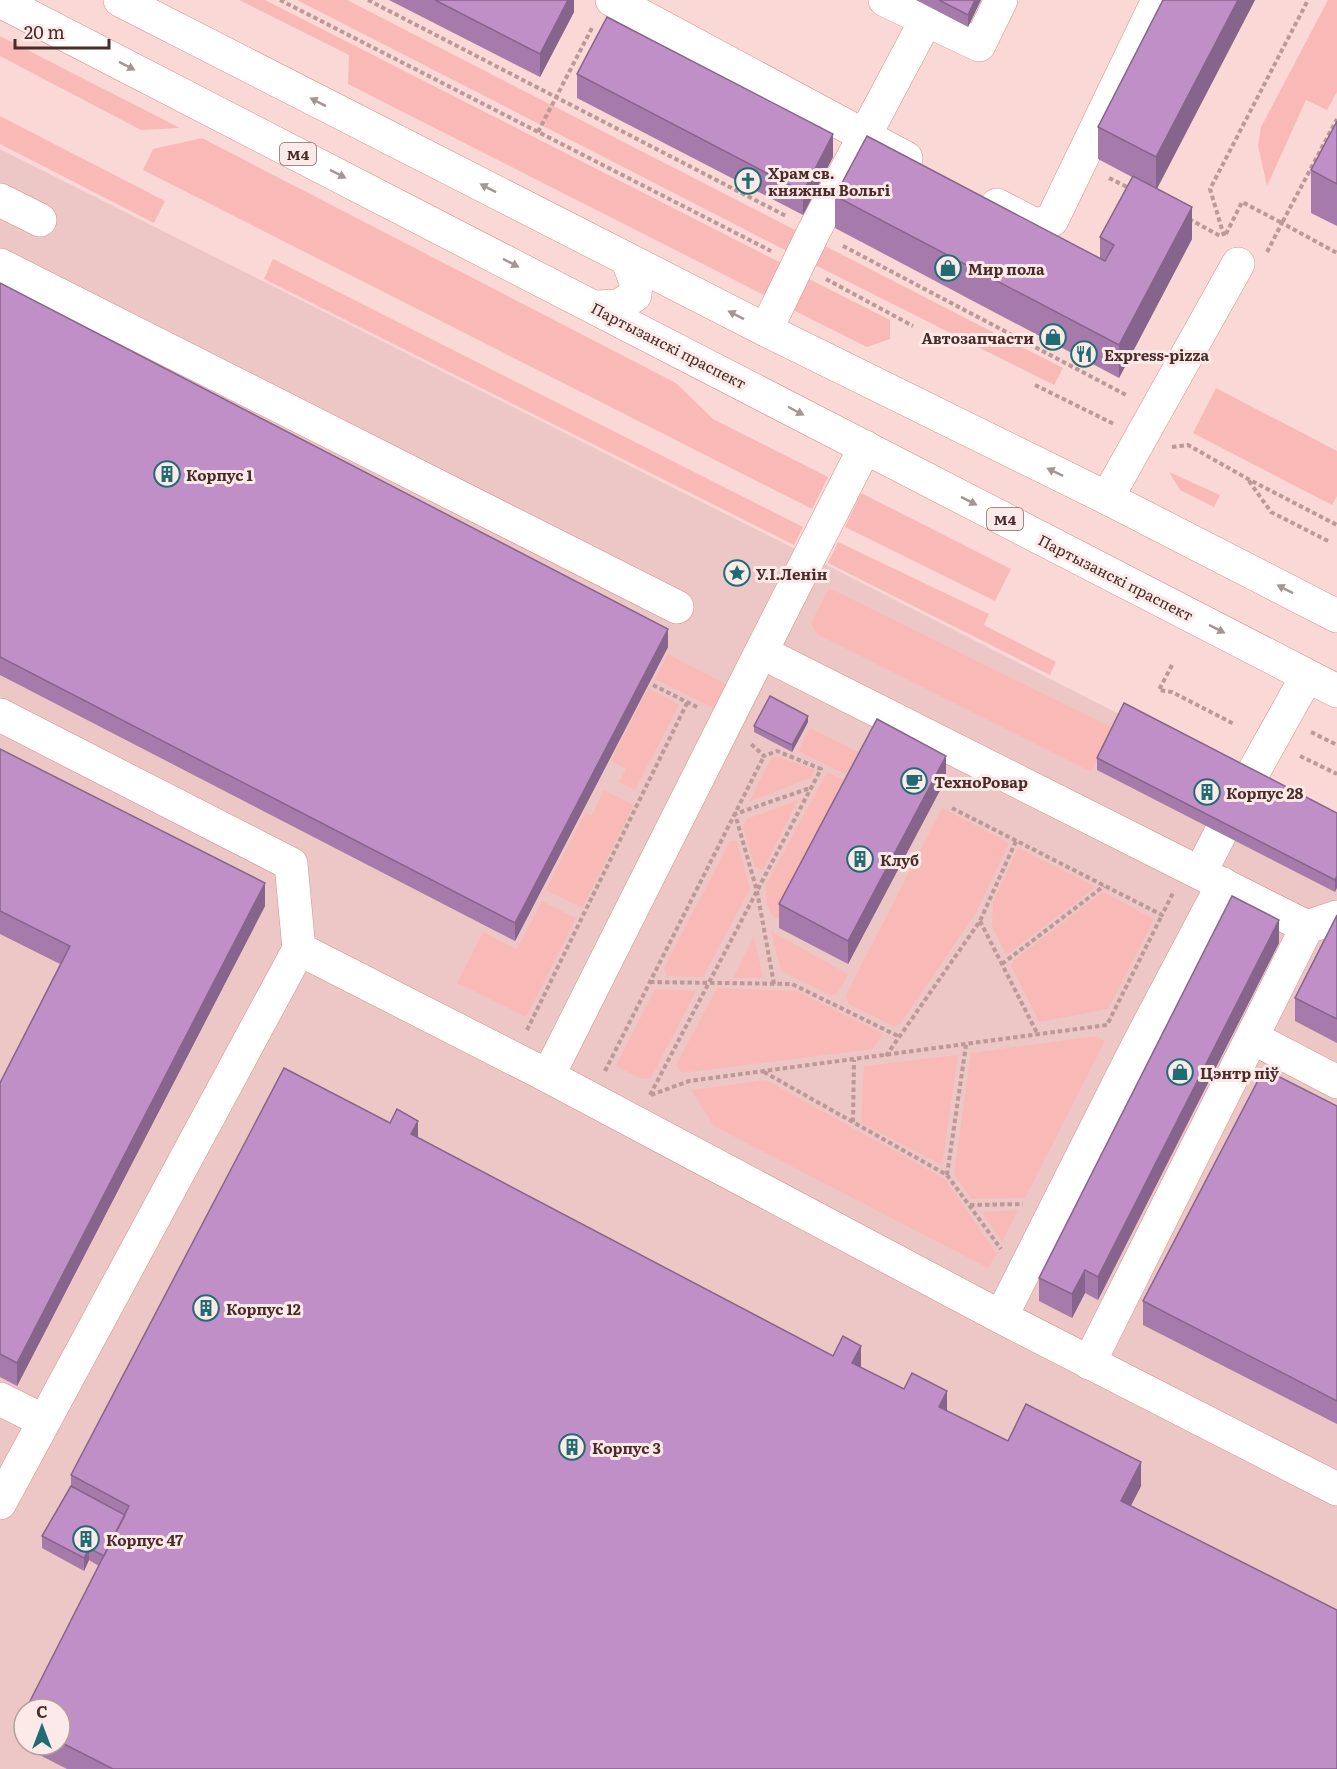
<svg xmlns="http://www.w3.org/2000/svg" width="1337" height="1769" viewBox="0 0 1337 1769" font-family="Literata,serif">
  <style>
    .built { fill: #ecc7c5; fill-rule: evenodd }
    .green { fill: #f9bab7 }
    .lines { fill: none; stroke-linecap: round; stroke-linejoin: round }
    .minor-casing { stroke: #db8c89; stroke-width: 34 }
    .major-casing { stroke: #db8c89; stroke-width: 34 }
    .path { stroke: #bb9997; stroke-width: 4; stroke-dasharray: 4.5 3; stroke-linecap: butt }
    .minor { stroke: #fff; stroke-width: 33 }
    .major { stroke: #fff; stroke-width: 33 }
    .wall { fill: #a67bab }
    .shaded-wall { fill: #87648b }
    .building { fill: #c18fc7; stroke: #87648b; stroke-width: 1.5 }
    .oneway { fill: #a59594 }
    .labels { text-anchor: middle; dominant-baseline: central; stroke-width: 6; stroke-linejoin: round; paint-order: stroke }
    .shield { fill: #fceae9; stroke: #806463; stroke-width: 1.5 }
    .shield-label { font-size: 14px; font-weight: bold; fill: #4b2b29 }
    .poi-label { font-size: 15px; font-weight: bold; fill: #4b2b29; stroke: #fceae9; text-anchor: start }
    .street-label { font-size: 15px; fill: #4b2b29; stroke: #fceae9 }
  </style>
  <rect width="100%" height="100%" fill="#fad8d6"/>
  <!-- built -->
  <path class="built" d="M0 149 809 556 1337 825V1769H0ZM24 1709H60V1745H24Z"/>
  <!-- green -->
  <path class="green" d="M239 0H265L783 264 766 296 348 84 349 55Z
    M297 0H347L797 231 787 251Z
    M1328 0H1337V92L1327 110 1306 100 1267 186 1258 146 1261 127Z
    M0 36 180 128 141 130 0 56Z
    M0 116 165 201 154 223 0 144Z
    M202 138 676 383 713 419 828 477 812 509 143 170 153 149Z
    M825 246 1063 368 1054 385 815 265Z
    M273 259 803 527 794 545 264 279Z
    M809 279 890 320V339L867 347 793 310Z
    M1216 388 1337 451V496L1332 505 1193 433Z
    M1169 472 1220 495 1214 507 1180 490Z
    M861 493 1011 569 995 601 845 527Z
    M838 542 989 614 984 625 1056 662 1050 675 828 563Z
    M829 588 1113 728 1091 772 817 634 811 623Z
    M668 654 731 687 719 711 655 679Z
    M648 688 679 705 635 790 619 782 626 769 611 761Z
    M810 728 867 756 855 779 798 751Z
    M780 757 815 770 810 778 749 802 771 758Z
    M827 772 849 782 777 919C766 912 766 898 766 885Z
    M604 790 634 805 582 908 546 890 585 813 592 815Z
    M798 800 763 870 755 867 743 826 747 819Z
    M942 808 1009 843 976 913 900 1024 893 1026 848 1004 846 995Z
    M730 841H737L750 889 703 977 667 976 664 968Z
    M1018 848 1096 887 1006 955 992 926 993 902Z
    M1103 892 1154 919 1108 1009 1039 1022 1011 966 1014 960Z
    M542 901 576 918 526 1017 457 983 483 932 517 949Z
    M771 931 848 974 839 991 832 996 781 971Z
    M754 937 763 978H733Z
    M717 988 796 991 883 1034 873 1049 682 1073 676 1065Z
    M655 989 696 991 651 1078 641 1079 616 1066Z
    M1096 1036 1105 1041 1025 1198 972 1199 954 1175 971 1053Z
    M958 1055 942 1165 861 1123 864 1066Z
    M766 1080 945 1179 997 1254 988 1268 714 1126 691 1090Z
    M1018 1210 1002 1242 982 1212Z"/>
  <g class="lines">
    <!-- minor casing -->
    <g class="minor-casing">
      <path id="minor" d="M612 0 906 158
        M885 0 979 45 1001 0
        M0 200 40 220
        M997 205 1035 225 1052 220 1158 0
        M0 265 677 607
        M766 330 814 231 926 20
        M865 447 761 652 1307 927 1337 917
        M1107 498 1238 264
        M0 715 291 864 299 949
        M1249 780 1307 676
        M1200 873 1220 834
        M1253 1038 1337 1082
        M548 1076 761 652
        M1001 1317 1138 1045 1223 884
        M1089 1363 1307 927
        M0 1399 44 1421
        M0 1503 299 949 548 1076 1001 1317 1337 1489"/>
    </g>
    <!-- major casing -->
    <g class="major-casing">
      <path id="major" d="M120 0 766 330 1107 498 1337 616
        M0 1 1337 691
        M597 307 619 306 635 295 636 282 627 259"/>
    </g>
    <!-- path -->
    <path class="path" d="M280 0 771 251
      M368 0 786 216
      M538 132 593 26
      M1109 178 1129 188
      M1189 219 1222 237
      M1226 234 1242 202 1282 223 1337 119
      M1224 236 1210 189 1308 0
      M843 246 1128 396
      M1267 252 1282 223 1337 253
      M826 279 913 326
      M1035 385 1114 424
      M1172 447 1188 445 1248 479 1337 525
      M1249 481 1271 512 1330 542
      M1172 665 1159 690 1172 692 1234 724
      M653 685 697 707
      M1311 732 1337 745
      M1300 756 1337 774
      M952 808 1162 915 1173 893
      M980 921 1038 1035
      M1002 964 1104 886
      M650 982 792 984 900 1037
      M774 984 757 891 735 814 810 788
      M527 1030 687 703
      M886 1056 980 921 1016 841
      M605 1071 764 756
      M764 1072 947 1175 1001 1249
      M650 1095 821 769 777 751 764 756 750 743
      M651 1095 689 1081 1107 1025 1162 915
      M853 1122 854 1060
      M947 1175 966 1045
      M970 1205 1023 1204"/>
    <!-- minor -->
    <use href="#minor" class="minor"/>
    <!-- major -->
    <use href="#major" class="major"/>
  </g>
  <!-- wall -->
  <path class="wall" d="M389 0H574V12L540 77Z
    M916 0H981L968 27Z
    M1255 0 1157 189 1192 239 1119 378 835 228V196L1100 258V237L1132 177 1098 159V127Z
    M577 74 833 157 803 215 577 98Z
    M1337 121V226L1311 213V170Z
    M0 283 668 647 515 941 0 675Z
    M808 722 792 752 754 732V726Z
    M0 749 265 906 17 1386 0 1377V1083L60 964 0 934Z
    M1097 758 1337 813 1335 892 1097 770Z
    M946 779 848 964 779 928V904Z
    M1337 915V1043L1295 1021V998Z
    M1279 943 1098 1300 1085 1293 1072 1318 1039 1301V1278Z
    M1337 1106V1424L1143 1325V1301Z
    M418 1138 833 1356 861 1368 1008 1441 1141 1486 1131 1506 1337 1769H67L20 1745V1722L24 1714V1745H60V1709L99 1566 89 1560 84 1571 42 1548V1536L71 1486V1475Z"/>
  <!-- shaded-wall -->
  <path class="shaded-wall" d="M568 0H574V12L540 77V54Z
    M975 0H981L968 27V15Z
    M1238 0H1255L1156 190V157Z
    M833 134V157L803 215V192Z
    M1192 207V239L1119 378V345Z
    M668 629V647L515 941V923Z
    M808 716V722L792 752V745Z
    M946 756V779L848 964V941Z
    M1337 876V888L1335 892V880Z
    M265 883V906L17 1386V1363Z
    M1279 920V943L1098 1300V1277Z
    M418 1121V1145L411 1134Z
    M1085 1270V1293L1072 1318V1294Z
    M861 1346V1369L852 1363Z
    M947 1391V1414L939 1407Z
    M1141 1462V1486L1121 1524V1501Z
    M89 1548V1560L84 1571V1558Z"/>
  <!-- building -->
  <path class="building" d="M435 0H568L540 54Z
    M939 0H975L968 15Z
    M1163 0H1238L1156 157 1098 127Z
    M607 17 833 134 803 192 577 74Z
    M1337 121V184L1311 170Z
    M867 136 1105 261 1114 245 1100 237 1133 176 1192 207 1119 345 835 196Z
    M0 283 668 629 515 923 0 657Z
    M770 696 808 716 792 745 754 726Z
    M1124 703 1337 813V876L1335 880 1097 758Z
    M877 719 946 756 848 941 779 904Z
    M0 749 265 883 17 1363 0 1354V1083L70 946 0 911Z
    M1232 896 1279 920 1098 1277 1085 1270 1072 1294 1039 1278Z
    M1337 915V1019L1295 998Z
    M284 1068 390 1123 397 1109 418 1121 411 1134 833 1356 843 1336 861 1346 852 1363 904 1389 912 1373 947 1391 939 1407 1008 1441 1026 1404 1141 1462 1121 1501 1337 1610V1769H113L60 1742V1709H26L129 1506 71 1475Z
    M1264 1069 1337 1106V1401L1143 1301Z
    M71 1486 125 1515 104 1556 89 1548 84 1558 42 1536Z
    M24 1714V1724L20 1722Z"/>
  <!-- one-way arrows -->
  <defs><path id="oneway-solid" d="M-6-.8H1V-3.2L6.5 0L1 3.2V.8H-6Z" transform="scale(1.5)"/></defs>
  <g class="oneway">
    <use href="#oneway-solid" transform="translate(127 66) rotate(27)"/>
    <use href="#oneway-solid" transform="translate(318 102) rotate(-153)"/>
    <use href="#oneway-solid" transform="translate(338 174) rotate(27)"/>
    <use href="#oneway-solid" transform="translate(488 188) rotate(-153)"/>
    <use href="#oneway-solid" transform="translate(511 263) rotate(27)"/>
    <use href="#oneway-solid" transform="translate(736 315) rotate(-153)"/>
    <use href="#oneway-solid" transform="translate(796 411) rotate(28)"/>
    <use href="#oneway-solid" transform="translate(1055 472) rotate(-154)"/>
    <use href="#oneway-solid" transform="translate(969 501) rotate(27)"/>
    <use href="#oneway-solid" transform="translate(1285 589) rotate(-153)"/>
    <use href="#oneway-solid" transform="translate(1217 629) rotate(27)"/>
  </g>
  <!-- icons -->
  <defs>
    <g id="church-ring" transform="scale(1.35)"><circle r="9.5" fill="#fceae9" stroke="#206c72" stroke-width="1.5"/><path d="M-1.2-6h2.4v3.5h3.3v2.4h-3.3V6h-2.4V-.1h-3.3v-2.4h3.3Z" fill="#206c72"/></g>
    <g id="shop-ring" transform="scale(1.35)"><circle r="9.5" fill="#fceae9" stroke="#206c72" stroke-width="1.5"/><path d="M-5-2.5h2.3a2.7 3.5 0 0 1 5.4 0H5L5.5 6h-11ZM-1.5-2.5h3a1.5 2.3 0 0 0-3 0Z" fill="#206c72"/></g>
    <g id="restaurant-ring" transform="scale(1.35)"><circle r="9.5" fill="#fceae9" stroke="#206c72" stroke-width="1.5"/><path d="M-5-6h1v4h1v-4h1v4h1v-4h1v5L-1.5 .5V6h-2V.5L-5-1ZM5-6V6H3V1.5H1.5Q1.5-4 5-6Z" fill="#206c72"/></g>
    <g id="building-ring" transform="scale(1.35)"><circle r="9.5" fill="#fceae9" stroke="#206c72" stroke-width="1.5"/><path d="M-4-6H4V6H1V3H-1V6H-4ZM-2.5-4.3h1.7v1.8h-1.7ZM.8-4.3h1.7v1.8H.8ZM-2.5-1h1.7V.8h-1.7ZM.8-1h1.7V.8H.8Z" fill="#206c72"/></g>
    <g id="sight-ring" transform="scale(1.35)"><circle r="9.5" fill="#fceae9" stroke="#206c72" stroke-width="1.5"/><path d="M0-6L1.8-2.2L6-1.7L2.9 1.2L3.7 5.4L0 3.3L-3.7 5.4L-2.9 1.2L-6-1.7L-1.8-2.2Z" fill="#206c72"/></g>
    <g id="cafe-ring" transform="scale(1.35)"><circle r="9.5" fill="#fceae9" stroke="#206c72" stroke-width="1.5"/><path d="M-5.5-4.5H6V0H3Q3 3.5 0 3.5H-2.5Q-5.5 3.5-5.5 0ZM3-3.2v2h1.7v-2ZM-6 4.5H4V6H-6Z" fill="#206c72"/></g>
  </defs>
  <g fill-rule="evenodd">
    <use href="#church-ring" x="748" y="181"/>
    <use href="#shop-ring" x="948" y="268"/>
    <use href="#shop-ring" x="1053" y="337"/>
    <use href="#restaurant-ring" x="1084" y="354"/>
    <use href="#building-ring" x="167" y="474"/>
    <use href="#sight-ring" x="737" y="573"/>
    <use href="#cafe-ring" x="914" y="781"/>
    <use href="#building-ring" x="1207" y="792"/>
    <use href="#building-ring" x="860" y="859"/>
    <use href="#shop-ring" x="1180" y="1072"/>
    <use href="#building-ring" x="206" y="1308"/>
    <use href="#building-ring" x="572" y="1447"/>
    <use href="#building-ring" x="86" y="1539"/>
  </g>
  <g class="labels">
    <!-- shield labels -->
    <g class="shield">
      <rect x="280" y="143" width="36" height="22" rx="4.5"/>
      <rect x="987" y="508" width="36" height="22" rx="4.5"/>
    </g>
    <g class="shield-label">
      <text x="298" y="154">М4</text>
      <text x="1005" y="519">М4</text>
    </g>
    <!-- poi labels -->
    <g class="poi-label">
      <text x="768" y="172">Храм св.<tspan x="768" dy="17">княжны Вольгі</tspan></text>
      <text x="968" y="268">Мир пола</text>
      <text x="1034" y="337" text-anchor="end">Автозапчасти</text>
      <text x="1104" y="354">Express-pizza</text>
      <text x="186" y="474">Корпус 1</text>
      <text x="756" y="573">У.І.Ленін</text>
      <text x="934" y="781">ТехноРовар</text>
      <text x="1226" y="792">Корпус 28</text>
      <text x="880" y="859">Клуб</text>
      <text x="1200" y="1072">Цэнтр піў</text>
      <text x="226" y="1308">Корпус 12</text>
      <text x="592" y="1447">Корпус 3</text>
      <text x="106" y="1539">Корпус 47</text>
    </g>
    <!-- street labels -->
    <g class="street-label">
      <text transform="translate(669 345) rotate(27)">Партызанскі праспект</text>
      <text transform="translate(1116 577) rotate(27)">Партызанскі праспект</text>
    </g>
  </g>
  <!-- north arrow -->
  <g transform="translate(42 1727)"><circle r="28" fill="#fceae9" stroke="#b59e9c" stroke-width="1.5"/>
  <path d="M0-4.5L10 22L0 15L-10 22Z" fill="#206c72"/>
  <text y="-9" font-size="16" font-weight="bold" text-anchor="middle" fill="#4b2b29">С</text>
  </g>
  <!-- scale -->
  <path d="M15 39v9h94v-9" fill="none" stroke="#4b2b29" stroke-width="3"/>
  <text x="24" y="39" font-size="18" fill="#4b2b29" stroke="#fceae9" stroke-width="4.5" paint-order="stroke">20 m</text>
</svg>
